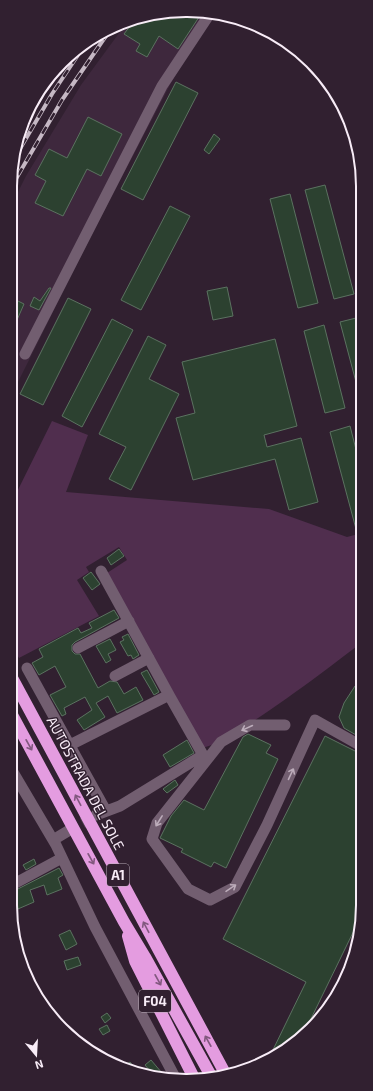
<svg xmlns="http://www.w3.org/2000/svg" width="373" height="1091" viewBox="0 0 373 1091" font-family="'Exo 2',sans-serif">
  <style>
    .built { fill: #3e283d }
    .green { fill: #502e4e }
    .building { fill: #2c4130; stroke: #5b7260 }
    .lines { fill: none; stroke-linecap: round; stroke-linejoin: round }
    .minor-tunnel { stroke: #4f3f4e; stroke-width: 11; stroke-dasharray: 11 5.5; stroke-linecap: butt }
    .minor { stroke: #725e70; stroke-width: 11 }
    .highway { stroke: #e49ce0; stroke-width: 12 }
    .rail-casing { stroke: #c5b8c4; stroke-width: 4 }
    .rail { stroke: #312030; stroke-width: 2.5; stroke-dasharray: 8; stroke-linecap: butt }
    .oneway { stroke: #bcacba }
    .oneway2 { stroke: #82587f }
    .labels { text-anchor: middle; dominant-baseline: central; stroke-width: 3; stroke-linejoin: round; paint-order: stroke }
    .shield { fill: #312030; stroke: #bcafbb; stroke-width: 1 }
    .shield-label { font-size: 13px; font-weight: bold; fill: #f8ecf7 }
    .street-label { font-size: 14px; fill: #f8ecf7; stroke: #312030 }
    .rim { fill: none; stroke: #f8ecf7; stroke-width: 2 }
  </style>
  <rect width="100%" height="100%" fill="#312030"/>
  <!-- built -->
  <path class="built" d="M163 12 211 15 171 83 89 240 10 398V208L26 176 81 85 125 25Z"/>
  <!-- green -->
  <path class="green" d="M52 421 88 435 66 492 269 509 347 537 362 533V642C341 659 223 749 203 747L107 573 127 560 119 547 86 567 89 572 77 580 99 616 19 658 10 643V506Z"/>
  <!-- building -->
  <path class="building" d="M163 12 201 14 178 49 159 36 147 57 136 51 140 44 124 34 133 22Z
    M176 82 198 93 143 200 121 189Z
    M88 117 122 134 101 176 87 169 63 216 35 203 46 181 35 175 49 149 67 158Z
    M214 134 220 139 209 154 204 150Z
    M325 185 354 294 334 299 305 190Z
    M290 194 318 303 298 308 270 199Z
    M170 206 190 216 141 310 121 300Z
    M227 287 233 316 213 320 207 291Z
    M49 288H51L39 310 30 306 34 297 40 301Z
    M10 297 24 304 17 320 10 317Z
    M68 298 91 309 43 405 20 394Z
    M360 317 362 325V396L360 397 340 322Z
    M112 319 133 330 82 427 62 416Z
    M324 325 345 408 325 413 304 331Z
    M148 336 166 345 149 379 179 394 131 490 109 479 126 447 99 434Z
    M275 339 297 426 264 435 267 447 301 438 318 502 289 510 275 459 193 480 176 418 195 413 182 362Z
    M350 426 362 473V528L356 529 330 432Z
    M119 549 124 556 111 565 107 558Z
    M91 572 100 584 92 590 83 578Z
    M114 610 119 618 75 642 72 645V651L75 654H80L98 688 110 681 117 682 124 694 136 687 143 700 117 713 108 696 96 703 105 717 84 730 77 720 92 710 85 697 64 708 66 714 62 716 50 695 66 687 55 666 39 675 32 663 43 657 39 649 78 628 81 633 92 628 89 623Z
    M128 634 139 655 133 659 131 655 128 656 120 642 124 640 122 637Z
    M110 639 116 650 108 654 111 660 106 663 96 646Z
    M147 670 159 692 154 695 141 673Z
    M363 682V739L344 728 339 717 344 703 355 686Z
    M248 734 271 745 266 753 278 759 226 868 214 862 211 867 181 852 183 849 160 838 171 816 184 800 204 810 243 737Z
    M325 736 363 755 362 914 305 1031 285 1051 269 1058 306 982 223 939Z
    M187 740 194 753 170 767 163 755Z
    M175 780 178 785 167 793 163 789Z
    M34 859 36 864 26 870 23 865Z
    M59 868 63 875 58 878 62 889 47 895 44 885 30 890 34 902 11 912 10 893Z
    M70 930 77 944 66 950 59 935Z
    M78 957 81 965 67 970 64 961Z
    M107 1013 111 1018 105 1023 101 1017Z
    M107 1025 110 1031 103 1035 99 1029Z
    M151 1060 162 1073 166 1079 154 1076 145 1065Z
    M130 1062 138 1072 123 1067Z"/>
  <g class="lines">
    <!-- minor-tunnel -->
    <path class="minor-tunnel" d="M68 831 96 816"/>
    <!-- minor -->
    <path class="minor" d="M25 354 162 86 209 15
      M78 648 129 621
      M27 668 106 811
      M115 676 149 658
      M285 725H250L221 742 157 823 152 839 188 889 210 900 235 887 267 825 315 720 363 747
      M70 745 169 695 101 571
      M10 767 56 845 95 927 176 1079
      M96 815 120 806 203 755 169 695
      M53 840 68 831
      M10 886 62 858"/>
    <!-- highway -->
    <path class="highway" d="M10 674 226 1075
      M10 711 124 922 145 957 211 1076
      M128 936 135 961 194 1078"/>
    <!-- rail casing -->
    <g class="rail-casing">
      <path id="rail" d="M14 159 52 94 84 46
        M10 189 62 100 110 30"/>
    </g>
    <!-- rail -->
    <use href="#rail" class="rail"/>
  </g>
  <!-- one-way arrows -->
  <defs><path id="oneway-shaft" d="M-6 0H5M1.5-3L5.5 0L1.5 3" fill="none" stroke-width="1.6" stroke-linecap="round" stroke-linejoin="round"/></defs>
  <g class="oneway">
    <use href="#oneway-shaft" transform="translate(247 728) rotate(155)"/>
    <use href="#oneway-shaft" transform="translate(291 774) rotate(-65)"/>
    <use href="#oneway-shaft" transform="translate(159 821) rotate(122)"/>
    <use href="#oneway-shaft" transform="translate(231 888) rotate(-34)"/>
  </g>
  <g class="oneway2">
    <use href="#oneway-shaft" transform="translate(29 745) rotate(61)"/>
    <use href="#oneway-shaft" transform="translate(78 800) rotate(-118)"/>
    <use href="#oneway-shaft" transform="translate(91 859) rotate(61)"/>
    <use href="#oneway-shaft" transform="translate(146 927) rotate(-118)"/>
    <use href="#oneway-shaft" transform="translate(158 980) rotate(61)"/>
    <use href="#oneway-shaft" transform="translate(208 1041) rotate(-119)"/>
  </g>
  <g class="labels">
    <!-- shield labels -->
    <g class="shield">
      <rect x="107" y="864" width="22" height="22" rx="3"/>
      <rect x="139" y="990" width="32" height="22" rx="3"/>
    </g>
    <g class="shield-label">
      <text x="118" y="875">A1</text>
      <text x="155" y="1001">F04</text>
    </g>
    <!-- street labels -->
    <g class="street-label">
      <text transform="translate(86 783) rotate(62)">AUTOSTRADA DEL SOLE</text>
    </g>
  </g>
  <!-- crop -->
  <path d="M0 0H373V1091H0ZM186 17H187A169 169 0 0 1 356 186V905A169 169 0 0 1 187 1074H186A169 169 0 0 1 17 905V186A169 169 0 0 1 186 17Z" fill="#312030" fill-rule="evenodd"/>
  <path class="rim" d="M186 17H187A169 169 0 0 1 356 186V905A169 169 0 0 1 187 1074H186A169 169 0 0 1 17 905V186A169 169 0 0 1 186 17Z"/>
  <!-- north arrow -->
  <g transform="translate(36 1055) rotate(162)" stroke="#312030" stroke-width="3" paint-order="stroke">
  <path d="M0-3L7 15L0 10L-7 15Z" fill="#f8ecf7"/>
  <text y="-6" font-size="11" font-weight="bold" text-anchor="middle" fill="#f8ecf7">N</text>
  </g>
</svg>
